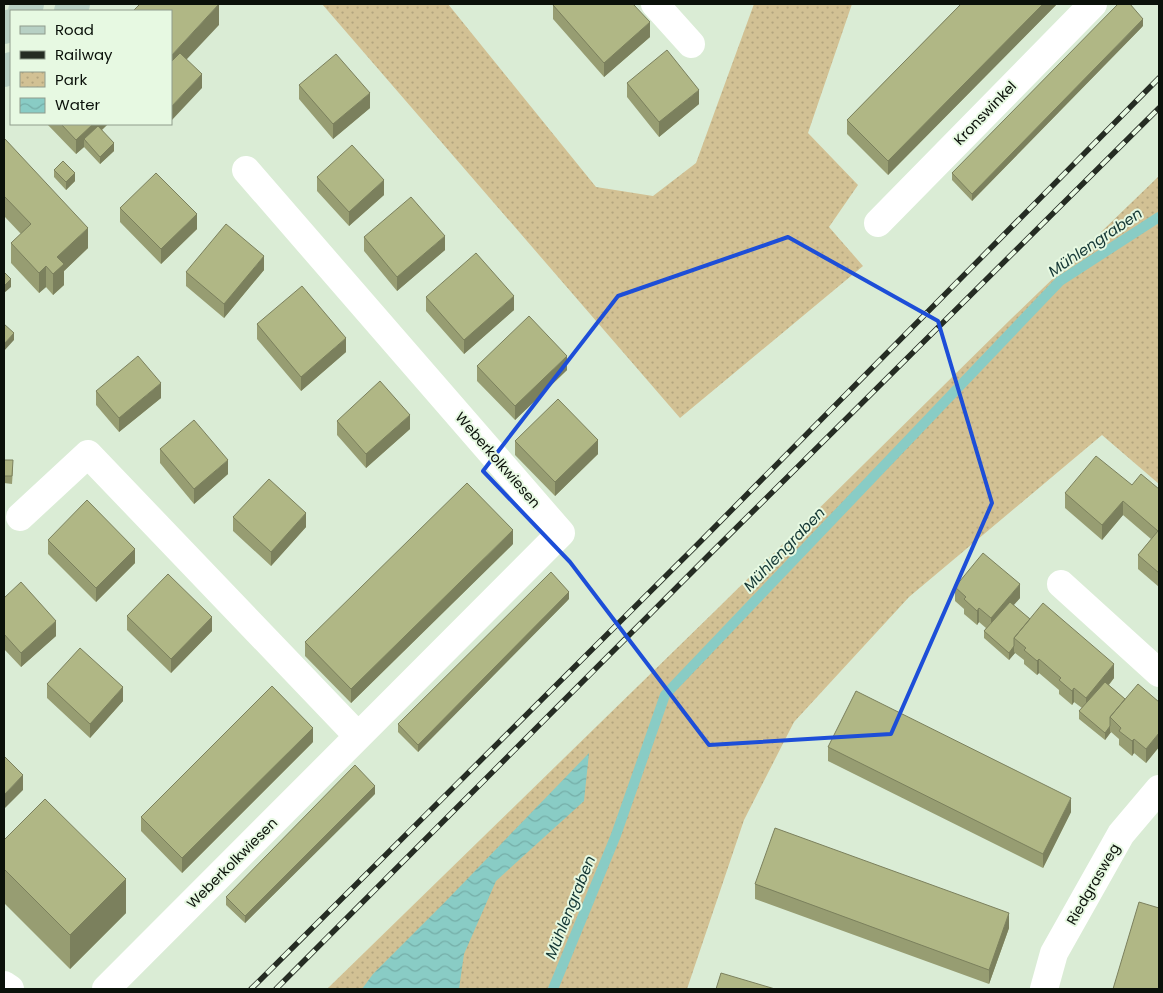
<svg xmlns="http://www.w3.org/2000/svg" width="1163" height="993" viewBox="0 0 1163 993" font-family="Poppins,sans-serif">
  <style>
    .park { fill: url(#park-dots) }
    .water { fill: url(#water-waves) }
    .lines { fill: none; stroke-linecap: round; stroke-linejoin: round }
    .stream { stroke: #89ccc5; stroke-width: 10 }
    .minor { stroke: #fff; stroke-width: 28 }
    .secondary { stroke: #b7d0c4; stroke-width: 28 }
    .rail-casing { stroke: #252c23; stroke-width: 5.5 }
    .rail { stroke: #e7f9e2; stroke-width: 4; stroke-dasharray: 11; stroke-linecap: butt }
    .wall { fill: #979d72 }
    .shaded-wall { fill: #7b805d }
    .building { fill: #b0b785; stroke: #7b805d }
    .marked { fill: none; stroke: #1d4ed8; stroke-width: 4; stroke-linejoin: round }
    .labels { text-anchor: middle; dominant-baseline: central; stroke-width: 4; stroke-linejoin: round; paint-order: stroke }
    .street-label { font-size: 14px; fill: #0b110a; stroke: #e7f9e2 }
    .water-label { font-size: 15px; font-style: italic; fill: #153734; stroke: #e7f9e2 }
  </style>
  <defs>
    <pattern id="park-dots" width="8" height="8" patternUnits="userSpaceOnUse" patternTransform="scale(1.25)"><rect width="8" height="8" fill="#d2c194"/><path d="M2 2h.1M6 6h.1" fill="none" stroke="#b3a57e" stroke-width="1.8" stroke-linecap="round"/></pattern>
    <pattern id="water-waves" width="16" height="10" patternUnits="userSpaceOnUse" patternTransform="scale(1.25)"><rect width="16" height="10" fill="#89ccc5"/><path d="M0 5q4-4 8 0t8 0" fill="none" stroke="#75aea8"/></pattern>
  </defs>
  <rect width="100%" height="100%" fill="#daecd5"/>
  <!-- park -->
  <path class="park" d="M322 4H448L596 187 653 196 696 163 754 4H852L808 133 858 185 829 227 863 266 680 418Z
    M1159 176V484L1102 435 909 597 794 722 744 820 687 989H327L714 612 1012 318Z"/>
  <!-- water -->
  <path class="water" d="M589 753 584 801 496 881 464 954 459 989H362L373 974 446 901Z"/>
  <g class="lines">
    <!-- stream -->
    <path class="stream" d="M553 989 616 835 665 695 1060 281 1159 217"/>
    <!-- minor -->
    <path class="minor" d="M655 4 691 44
      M878 223 1093 4
      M20 517 88 454 358 736
      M1061 584 1159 673
      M4 985 10 989
      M106 989 561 533 246 170
      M1044 989 1054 953 1121 834 1159 789"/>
    <!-- secondary -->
    <path class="secondary" d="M22 11 30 4
      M68 11 76 4
      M4 30 11 23
      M4 73 11 66"/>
    <!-- rail casing -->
    <g class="rail-casing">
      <path id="rail" d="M251 989 698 544 1159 78
        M276 989 710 554 1159 108"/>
    </g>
    <!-- rail -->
    <use href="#rail" class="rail"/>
  </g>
  <!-- wall -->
  <path class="wall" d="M961 4H1057L888 175 847 134V120Z
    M553 5 650 37 604 77 553 19Z
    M1143 26 972 201 952 180V173Z
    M627 83 699 104 659 137 627 97Z
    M299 85 370 108 333 139 299 99Z
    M47 124H108L102 130 114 151 100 164 84 147 76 154Z
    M4 140 88 248 64 271V285L53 295 46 287 39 293 11 263V243L21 234 5 217 4 219Z
    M54 170 75 181 66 190 54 177Z
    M317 177 384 195 349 226 317 191Z
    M120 208 197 229 161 264 120 222Z
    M364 237 445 250 397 291 364 251Z
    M264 270 224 318 186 286V272Z
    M426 297 514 310 464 354 426 311Z
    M257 324 346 352 301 391 257 339Z
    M477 366 567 370 515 420 477 381Z
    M96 391 161 398 119 432 96 405Z
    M337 421 410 429 366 468 337 435Z
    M515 441 598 454 555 496 515 455Z
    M160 449 228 474 194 504 160 463Z
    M4 460 13 468 12 484 4 483Z
    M1132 485 1159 489V587L1138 569V555L1151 539 1123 515 1102 540 1065 508V493Z
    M233 517 306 527 271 566 233 531Z
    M48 540 135 563 96 602 48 554Z
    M513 544 351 703 305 656V642Z
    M955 587 1020 598 1013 605 1030 619 1114 678 1109 685 1125 699 1159 702V747L1146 763 1134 753 1132 756 1119 745V739L1111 732 1105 740 1079 719V711L1082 708 1074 702 1072 705 1059 694V690L1039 673 1037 675 1024 664V660L1015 653 1009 660 984 638V631L986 628 979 622 977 625 964 614V609L955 601Z
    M4 598 56 636 21 667 4 649Z
    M569 599 418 752 398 732V724Z
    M127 616 212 631 171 673 127 630Z
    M47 684 123 701 90 738 47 698Z
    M313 742 182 873 141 831V817Z
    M828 747 1071 812 1043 868 828 761Z
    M375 794 245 923 226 905V897Z
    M4 840 126 913 70 969 4 903Z
    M755 884 1009 928 989 984 755 899Z"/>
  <!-- shaded-wall -->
  <path class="shaded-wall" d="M219 4V25L171 76V56Z
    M1043 4H1057L888 175V161Z
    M1143 19V26L972 201V194Z
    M650 22V37L604 77V63Z
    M202 74V88L171 121V107Z
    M699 90V104L659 137V122Z
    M370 93V108L333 139V124Z
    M93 124H108L87 143 84 139V147L76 154V140Z
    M114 143V151L100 164V157Z
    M75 173V181L66 190V182Z
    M384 180V195L349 226V212Z
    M5 197V217L4 219V198Z
    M197 214V229L161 264V249Z
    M88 228V248L64 271V285L53 295V274L57 257Z
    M445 236V250L397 291V277Z
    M264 256V270L224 318V304Z
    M46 266V287L39 293V273Z
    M11 279V287L4 293V286Z
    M514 296V310L464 354V340Z
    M14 333V340L4 351V344Z
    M346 338V352L301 391V377Z
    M567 356V370L515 420V406Z
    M161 383V398L119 432V418Z
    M410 415V429L366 468V454Z
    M598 440V454L555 496V482Z
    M228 460V474L194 504V489Z
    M1123 501V515L1102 540V525Z
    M306 513V527L271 566V552Z
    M513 530V544L351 703V689Z
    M135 549V563L96 602V588Z
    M1020 584V598L991 632V618Z
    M569 592V599L418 752V745Z
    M979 608V622L977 625V611Z
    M212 617V631L171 673V659Z
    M56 621V636L21 667V653Z
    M1014 646V652L1015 653 1009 660V653Z
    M1039 659V673L1037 675V661Z
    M1114 664V678L1086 712V698Z
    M123 687V701L90 738V724Z
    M1074 688V702L1072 705V691Z
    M1110 726V732H1111L1105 740V733Z
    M313 728V742L182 873V858Z
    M1159 733V747L1146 763V749Z
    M1134 739V753L1132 756V741Z
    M23 775V790L4 809V795Z
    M375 786V794L245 923V916Z
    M1071 798V812L1043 868V854Z
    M126 879V913L70 969V935Z
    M1009 913V928L989 984V970Z"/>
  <!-- building -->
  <path class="building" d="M140 4H219L171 56V11H133Z
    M553 4H633L650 22 604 63 553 5Z
    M961 4H1043L888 161 847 120Z
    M1118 4H1130L1143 19 972 194 952 173Z
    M667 50 699 90 659 122 627 83Z
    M180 53 202 74 171 107V62Z
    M336 54 370 93 333 124 299 85Z
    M61 124H93L76 140Z
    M98 126 114 143 100 157 84 139Z
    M5 139 88 228 57 257 64 264 53 274 46 266 39 273 11 243 31 224 5 197 4 198V140Z
    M352 145 384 180 349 212 317 177Z
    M63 161 75 173 66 182 54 170Z
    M156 173 197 214 161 249 120 208Z
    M411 197 445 236 397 277 364 237Z
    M226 224 264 256 224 304 186 272Z
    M476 253 514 296 464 340 426 297Z
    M4 272 11 279 4 286Z
    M302 286 346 338 301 377 257 324Z
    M529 316 567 356 515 406 477 366Z
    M4 324 14 333 4 344Z
    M138 356 161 383 119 418 96 391Z
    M380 381 410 415 366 454 337 421Z
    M558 399 598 440 555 482 515 441Z
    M194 420 228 460 194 489 160 449Z
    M1096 456 1132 485 1141 474 1159 489V573L1138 555 1158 531 1123 501 1102 525 1065 493Z
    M4 460H13L12 476H4Z
    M269 479 306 513 271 552 233 517Z
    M467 483 513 530 351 689 305 642Z
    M87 500 135 549 96 588 48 540Z
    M983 553 1020 584 991 618 979 608 977 611 964 599 966 597 955 587Z
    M551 572 569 592 418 745 398 724Z
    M168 574 212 617 171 659 127 616Z
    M21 582 56 621 21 653 4 634V598Z
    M1010 602 1030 619 1014 638V646L1009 653 984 631Z
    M1043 603 1114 664 1086 698 1074 688 1072 691 1059 680 1061 678 1039 659 1037 661 1024 650 1026 648 1014 638Z
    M80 648 123 687 90 724 47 684Z
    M1105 682 1125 699 1110 717V726L1105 733 1079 711Z
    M1138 684 1159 702V733L1146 749 1134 739 1132 741 1119 731 1121 728 1110 717Z
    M272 686 313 728 182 858 141 817Z
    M856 691 1071 798 1043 854 828 747Z
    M4 756 23 775 4 795Z
    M355 765 375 786 245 916 226 897Z
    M45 799 126 879 70 935 4 869V840Z
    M775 828 1009 913 989 970 755 884Z
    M1139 902 1159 908V989H1113Z
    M721 973 775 989H716Z"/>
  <!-- marked area -->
  <path class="marked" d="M788 237 938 321 992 503 891 734 709 745 570 562 483 471 618 296Z"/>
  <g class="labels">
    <!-- street labels -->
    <g class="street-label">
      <text transform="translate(985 113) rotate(-46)">Kronswinkel</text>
      <text transform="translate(498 460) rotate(49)">Weberkolkwiesen</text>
      <text transform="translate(232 863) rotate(-45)">Weberkolkwiesen</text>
      <text transform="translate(1093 884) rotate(-60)">Riedgrasweg</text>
    </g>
    <!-- water labels -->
    <g class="water-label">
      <text transform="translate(1095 242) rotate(-34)">Mühlengraben</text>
      <text transform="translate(784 549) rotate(-46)">Mühlengraben</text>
      <text transform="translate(570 907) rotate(-68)">Mühlengraben</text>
    </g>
  </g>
  <!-- border -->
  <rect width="1163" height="993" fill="none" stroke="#0b110a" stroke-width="10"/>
  <!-- legend -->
  <rect x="10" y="10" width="162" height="115" fill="#e7f9e2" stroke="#8f9c8c"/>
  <rect x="20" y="26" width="25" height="8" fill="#b7d0c4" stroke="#8f9c8c"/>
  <text x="55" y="35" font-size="15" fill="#0b110a">Road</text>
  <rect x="20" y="51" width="25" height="8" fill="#252c23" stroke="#8f9c8c"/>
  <text x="55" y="60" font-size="15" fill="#0b110a">Railway</text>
  <rect x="20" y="72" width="25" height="15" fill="url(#park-dots)" stroke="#8f9c8c"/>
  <text x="55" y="85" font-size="15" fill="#0b110a">Park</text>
  <rect x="20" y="98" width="25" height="15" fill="url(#water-waves)" stroke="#8f9c8c"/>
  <text x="55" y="110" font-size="15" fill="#0b110a">Water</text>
</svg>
